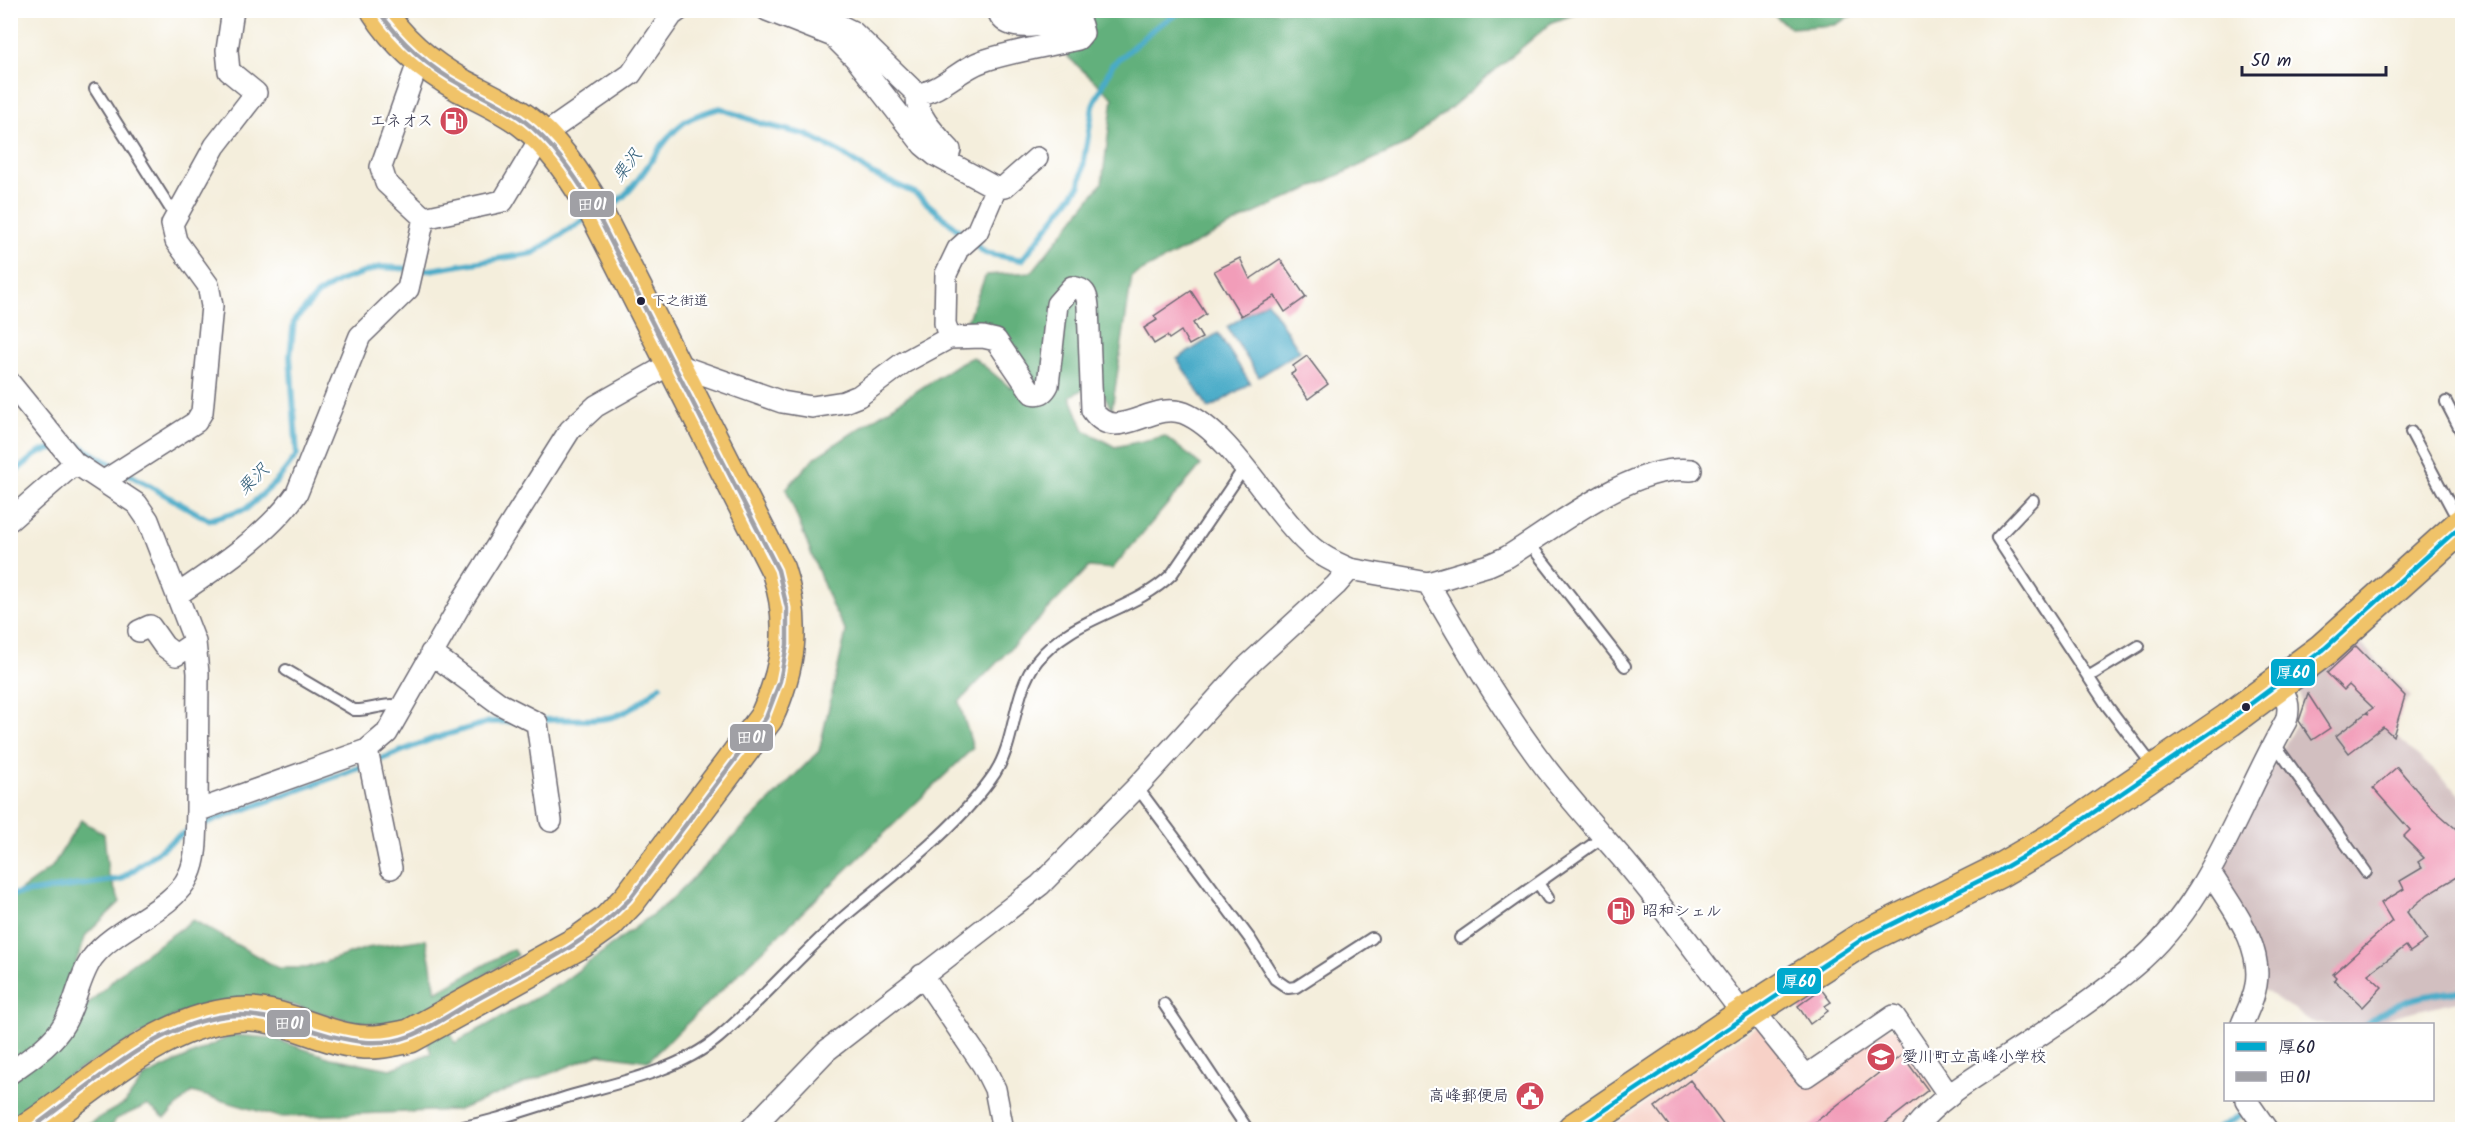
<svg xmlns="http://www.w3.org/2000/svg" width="2473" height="1140" viewBox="0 0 2473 1140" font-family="Kalam,'Klee One',sans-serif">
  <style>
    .built { fill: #f7d1c7 }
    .industrial { fill: #d2bfc0 }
    .forest { fill: #62b07b; stroke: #42695b; stroke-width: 1.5 }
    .water { fill: #49abc8; stroke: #366682; stroke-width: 1.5 }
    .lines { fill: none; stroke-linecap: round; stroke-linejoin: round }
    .stream { stroke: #49abc8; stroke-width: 6 }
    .building { fill: #f29db9 }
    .lane-casing { stroke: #6c6973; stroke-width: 14 }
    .street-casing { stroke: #6c6973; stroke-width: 24 }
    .primary-casing { stroke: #6c6973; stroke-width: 36 }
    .lane { stroke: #fff; stroke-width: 10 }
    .street { stroke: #fff; stroke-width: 21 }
    .primary { stroke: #f0c369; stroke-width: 33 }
    .bus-1-casing { stroke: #fff; stroke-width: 9 }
    .bus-2-casing { stroke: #fff; stroke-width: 9 }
    .bus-1 { stroke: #00a9ce; stroke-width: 4.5 }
    .bus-2 { stroke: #a0a0a5; stroke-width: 4.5 }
    .bus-dot { fill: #22223b; stroke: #fff; stroke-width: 2 }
    .labels { text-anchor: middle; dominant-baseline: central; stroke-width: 4.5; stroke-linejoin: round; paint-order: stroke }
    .bus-label { font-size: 14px; fill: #22223b; stroke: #fff; text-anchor: start }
    .poi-label { font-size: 16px; fill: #22223b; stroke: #fff; text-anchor: end }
    .water-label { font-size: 18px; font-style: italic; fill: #34607a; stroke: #fff }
    .line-badge { stroke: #fff; stroke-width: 2 }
    .badge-label { font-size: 16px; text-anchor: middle; font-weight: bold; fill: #fff }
  </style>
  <rect width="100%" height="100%" fill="#fff"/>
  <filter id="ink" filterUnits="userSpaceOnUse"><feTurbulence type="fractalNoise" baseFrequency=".0167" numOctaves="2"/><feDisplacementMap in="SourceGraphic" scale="12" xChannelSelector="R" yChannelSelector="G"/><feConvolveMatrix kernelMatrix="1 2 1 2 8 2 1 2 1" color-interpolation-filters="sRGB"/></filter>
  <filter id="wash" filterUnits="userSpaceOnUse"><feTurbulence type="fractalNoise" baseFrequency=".008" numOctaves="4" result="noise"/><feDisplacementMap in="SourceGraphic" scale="24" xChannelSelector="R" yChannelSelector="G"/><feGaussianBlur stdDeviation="1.35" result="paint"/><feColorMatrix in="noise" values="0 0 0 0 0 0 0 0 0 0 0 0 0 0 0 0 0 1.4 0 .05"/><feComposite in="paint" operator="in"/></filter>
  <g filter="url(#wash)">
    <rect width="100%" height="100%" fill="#f4eedc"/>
    <!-- built -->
    <path class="built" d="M1759 1025 1804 1087 1887 1028 1896 1029 1936 1084 1931 1093 1898 1129 1607 1130Z"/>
    <!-- industrial -->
    <path class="industrial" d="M2357 639 2411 697 2403 706 2395 735 2462 796V1000L2393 1016 2378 1024H2315L2261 988 2216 872 2293 729 2302 709 2299 687Z"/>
    <!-- forest -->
    <path class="forest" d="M982 11H1585L1552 22 1409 143 1251 215 1132 276 1112 409 1097 383 1070 396 1084 430 1115 447 1165 436 1201 465 1112 569 1089 567 959 702 973 748 648 1061 599 1054 458 1110 279 1117 192 1092 165 1118 147 1105 116 1119 110 1129H79L125 1103 144 1077 233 1035 271 1038 331 1058 391 1069 431 1053 420 1019 389 1025 350 1021 281 1002 227 1001 174 1016 69 1075 26 1115 11 1120 10 898 52 867 81 820 104 834 108 873 120 902 86 935 63 998 85 1007 128 966 193 920 278 968H307L367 948 426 939 436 992 513 949 518 955 438 1003 455 1043 560 984 669 902 819 751 846 632 832 606 786 489 814 458 958 364 973 357 1011 388 1027 370 993 334 967 321 986 275 1032 272 1102 183 1113 98 1068 57 1046 30 986 18Z
      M1769 11H1860L1835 25 1790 28Z"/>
    <!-- water -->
    <path class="water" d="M1267 301 1300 351 1259 377 1227 327Z
      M1218 333 1250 383 1209 409 1177 359Z"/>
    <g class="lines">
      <!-- stream -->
      <path class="stream" d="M605 209C642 192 654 141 689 119 698 114 710 111 720 108L762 124 807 135 843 154 872 174 915 193 985 253 1022 260 1080 185 1093 106 1112 65 1156 27 1183 10
        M67 445 75 443 116 467
        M125 472 209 520 246 509 276 482 297 455 290 356 294 321 318 294 339 281 380 267 430 270 533 253 587 218
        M10 476 39 452 57 448
        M540 720C601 717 610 731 660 686
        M201 825 351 771 432 739 489 722 521 721
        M10 895 121 879 179 836 192 830
        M2366 1024C2396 1000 2425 994 2462 991
        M2216 1130 2240 1115"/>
    </g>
    <g id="blocks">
      <!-- building -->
      <path class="building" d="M1240 258 1250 279 1280 259 1306 297 1285 312 1275 296 1241 316 1214 271Z
        M1191 291 1206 314 1193 323 1202 338 1189 345 1181 331 1169 339 1167 336 1154 344 1144 328 1157 320 1154 316Z
        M1307 356 1328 384 1308 399 1291 374 1296 371 1293 366Z
        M2356 646 2405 696 2393 736 2383 727 2349 753 2336 736 2366 713 2369 714 2367 712 2373 708 2349 685 2344 690 2327 673Z
        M2308 694 2330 728 2312 740 2299 721Z
        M2397 767 2431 807 2463 835V873L2428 894 2407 912 2427 940 2410 952 2406 946 2368 974 2382 987 2363 1007 2334 980 2336 977 2333 974 2392 921 2381 903 2404 889 2400 881 2422 868 2418 862 2424 858 2403 837 2410 830 2373 788Z
        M1821 989 1831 1002 1825 1006 1828 1011 1810 1024 1798 1006Z
        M1902 1055 1928 1090 1877 1130H1805Z
        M1690 1080 1727 1130H1672L1655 1107Z"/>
    </g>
  </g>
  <g filter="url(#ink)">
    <use href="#blocks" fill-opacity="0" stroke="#6c6973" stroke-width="1.5"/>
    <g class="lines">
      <!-- lane casing -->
      <g class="lane-casing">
        <path id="lane" d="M95 89 170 208 178 212
          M2446 402 2462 433
          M2411 432 2459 522
          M2033 500 1997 538 2108 707 2154 767
          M1529 543 1625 666
          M286 670 354 710C370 711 388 701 402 707
          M2088 677 2139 646
          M2274 743 2366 872
          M1137 787 1250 939 1275 979 1288 988 1296 987 1372 938
          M1538 883 1548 898
          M1460 938 1603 837
          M1164 1004 1248 1130
          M446 1130C487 1124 528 1109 567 1097 616 1083 677 1072 718 1038 763 1000 801 953 846 915 896 873 958 828 995 773 1017 739 1012 693 1037 661 1072 616 1134 612 1172 574L1244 468"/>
      </g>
      <!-- street casing -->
      <g class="street-casing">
        <path id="street" d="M767 10 833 36 856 59 923 145 935 155 996 188 1004 187 1037 158
          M799 10 824 18 853 32 917 94C941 92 959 69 983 61 1013 51 1047 46 1078 39L1083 33 1081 25C1056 17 1006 41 998 10
          M420 57 381 167 386 183 424 218 503 201 542 136 631 74 672 15 679 10
          M917 94C915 115 937 136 950 150L947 160
          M949 338 983 337 996 340 1032 393C1040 395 1044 393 1048 385L1057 304 1072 287C1085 289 1087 294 1088 306L1092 410C1116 446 1151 400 1184 413 1230 432 1270 509 1307 543 1319 555 1334 562 1350 569
          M10 383 75 463 137 504 148 520 195 642 198 673 197 811 367 750 387 733 464 598 570 430 596 406 672 363 782 402 812 407 844 402 859 396 903 363 949 338 945 323 946 274 958 249 977 232 996 188
          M104 481 196 422 202 412 212 306 208 285 176 241 172 224 215 146 256 93 229 71 227 50 233 10
          M10 520 75 463
          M1428 583 1489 565 1507 557C1556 527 1634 463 1691 470
          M177 595C217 568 270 533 297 493L360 336 408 289 424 218
          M139 631 150 626 164 646 176 655 195 642
          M431 653 500 704 537 723 551 821
          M367 750 391 868
          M2210 872C2230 906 2263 943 2256 985 2254 998 2247 1012 2242 1024
          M922 975 983 1065 995 1089 1003 1130
          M1753 1010 1806 1076 1894 1016 1948 1094
          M10 1073C29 1059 52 1045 64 1024 76 1004 79 976 93 957 118 925 173 911 189 875 198 856 196 831 197 811
          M2246 1100 2267 1130
          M750 1130 826 1051 1040 885 1137 787 1243 670 1336 585 1350 569 1428 583C1461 640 1495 698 1534 752 1559 787 1587 818 1615 850 1661 902 1701 960 1744 1015
          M1913 1130C1939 1098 1972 1079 2006 1057 2050 1029 2094 1000 2133 967 2210 904 2238 805 2286 721 2291 706 2286 696 2279 683"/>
      </g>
      <!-- primary casing -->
      <g class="primary-casing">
        <path id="primary" d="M28 1130C93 1088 167 1013 249 1014 289 1015 325 1040 365 1042 380 1043 395 1039 410 1036L580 942 608 922 629 900 766 718C789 668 796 623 778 570L592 204C573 173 553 142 523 120 504 106 483 97 462 86 430 68 398 42 378 10
          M1574 1130 1744 1015 1864 938 1997 872 2059 836 2229 720 2323 650 2462 525"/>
      </g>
      <!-- lane -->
      <use href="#lane" class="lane"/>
      <!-- street -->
      <use href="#street" class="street"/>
      <!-- primary -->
      <use href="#primary" class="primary"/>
      <!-- bus-1 casing -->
      <g class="bus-1-casing">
        <path id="bus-1" d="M1575 1130 1864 938 1997 872 2059 836 2229 720 2323 650 2462 525"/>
      </g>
      <!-- bus-2 casing -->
      <g class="bus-2-casing">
        <path id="bus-2" d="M29 1130C87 1089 147 1030 219 1017 272 1007 314 1038 365 1042 379 1043 397 1041 410 1036 432 1028 453 1012 474 1001 528 971 586 945 629 900L766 718 780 681 787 645V608L778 570 592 204C573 173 552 142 523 120 504 106 483 97 463 86 429 68 400 42 378 10"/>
      </g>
      <!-- bus-1 -->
      <use href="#bus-1" class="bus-1"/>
      <!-- bus-2 -->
      <use href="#bus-2" class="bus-2"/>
    </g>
  </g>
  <!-- icons -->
  <defs>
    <g id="fuel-disc" transform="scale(1.5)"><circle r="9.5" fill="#d1495b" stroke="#fff"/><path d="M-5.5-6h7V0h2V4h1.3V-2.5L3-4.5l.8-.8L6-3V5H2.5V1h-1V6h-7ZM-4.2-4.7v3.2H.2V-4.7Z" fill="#fff"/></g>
    <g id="school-disc" transform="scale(1.5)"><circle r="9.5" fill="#d1495b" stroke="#fff"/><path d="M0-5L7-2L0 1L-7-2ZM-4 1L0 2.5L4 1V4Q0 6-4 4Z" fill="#fff"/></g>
    <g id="civic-disc" transform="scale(1.5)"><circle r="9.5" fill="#d1495b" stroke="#fff"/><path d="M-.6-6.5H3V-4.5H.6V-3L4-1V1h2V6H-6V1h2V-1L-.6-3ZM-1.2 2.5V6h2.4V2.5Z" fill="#fff"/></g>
  </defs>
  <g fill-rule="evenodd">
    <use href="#fuel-disc" x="454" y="121"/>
    <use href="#fuel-disc" x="1621" y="911"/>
    <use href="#school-disc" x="1881" y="1057"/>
    <use href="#civic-disc" x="1530" y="1096"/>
  </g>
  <!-- markers -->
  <g class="bus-dot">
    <circle cx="641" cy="301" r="5"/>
    <circle cx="2246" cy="707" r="5"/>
  </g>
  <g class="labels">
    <!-- bus labels -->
    <g class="bus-label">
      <text x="652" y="301">下之街道</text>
    </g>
    <!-- poi labels -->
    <g class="poi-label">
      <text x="433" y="121">エネオス</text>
      <text x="1642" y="911" text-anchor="start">昭和シェル</text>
      <text x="1902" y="1057" text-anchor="start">愛川町立高峰小学校</text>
      <text x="1509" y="1096">高峰郵便局</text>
    </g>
    <!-- water labels -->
    <g class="water-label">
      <text transform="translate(628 166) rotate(-53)">栗沢</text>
      <text transform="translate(254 480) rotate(-45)">栗沢</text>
    </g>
  </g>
  <g class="line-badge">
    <rect x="569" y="190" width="46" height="28" rx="6" fill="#a0a0a5"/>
    <rect x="2270" y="658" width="46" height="29" rx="6" fill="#00a9ce"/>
    <rect x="729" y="723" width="45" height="29" rx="6" fill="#a0a0a5"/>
    <rect x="1776" y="967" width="46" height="28" rx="6" fill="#00a9ce"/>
    <rect x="266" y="1009" width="45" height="29" rx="6" fill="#a0a0a5"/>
  </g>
  <g class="badge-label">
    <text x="592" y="210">田01</text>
    <text x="2293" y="678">厚60</text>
    <text x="751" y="743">田01</text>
    <text x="1799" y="987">厚60</text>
    <text x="289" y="1029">田01</text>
  </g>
  <!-- margin -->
  <rect width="2473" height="1140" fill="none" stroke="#fff" stroke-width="36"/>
  <!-- legend -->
  <rect x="2224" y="1023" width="210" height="78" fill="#ffffff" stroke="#a7a7b1" stroke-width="1.5"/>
  <rect x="2236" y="1042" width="30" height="9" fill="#00a9ce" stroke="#a7a7b1" stroke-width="1.5"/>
  <text x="2278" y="1053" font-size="18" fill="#22223b">厚60</text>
  <rect x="2236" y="1072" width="30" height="9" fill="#a0a0a5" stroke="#a7a7b1" stroke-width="1.5"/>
  <text x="2278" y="1083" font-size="18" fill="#22223b">田01</text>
  <!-- scale -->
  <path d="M2242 66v9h144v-9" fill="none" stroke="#22223b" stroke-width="3"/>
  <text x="2251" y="66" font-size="18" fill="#22223b" stroke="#ffffff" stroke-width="4.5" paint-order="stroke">50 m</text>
</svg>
